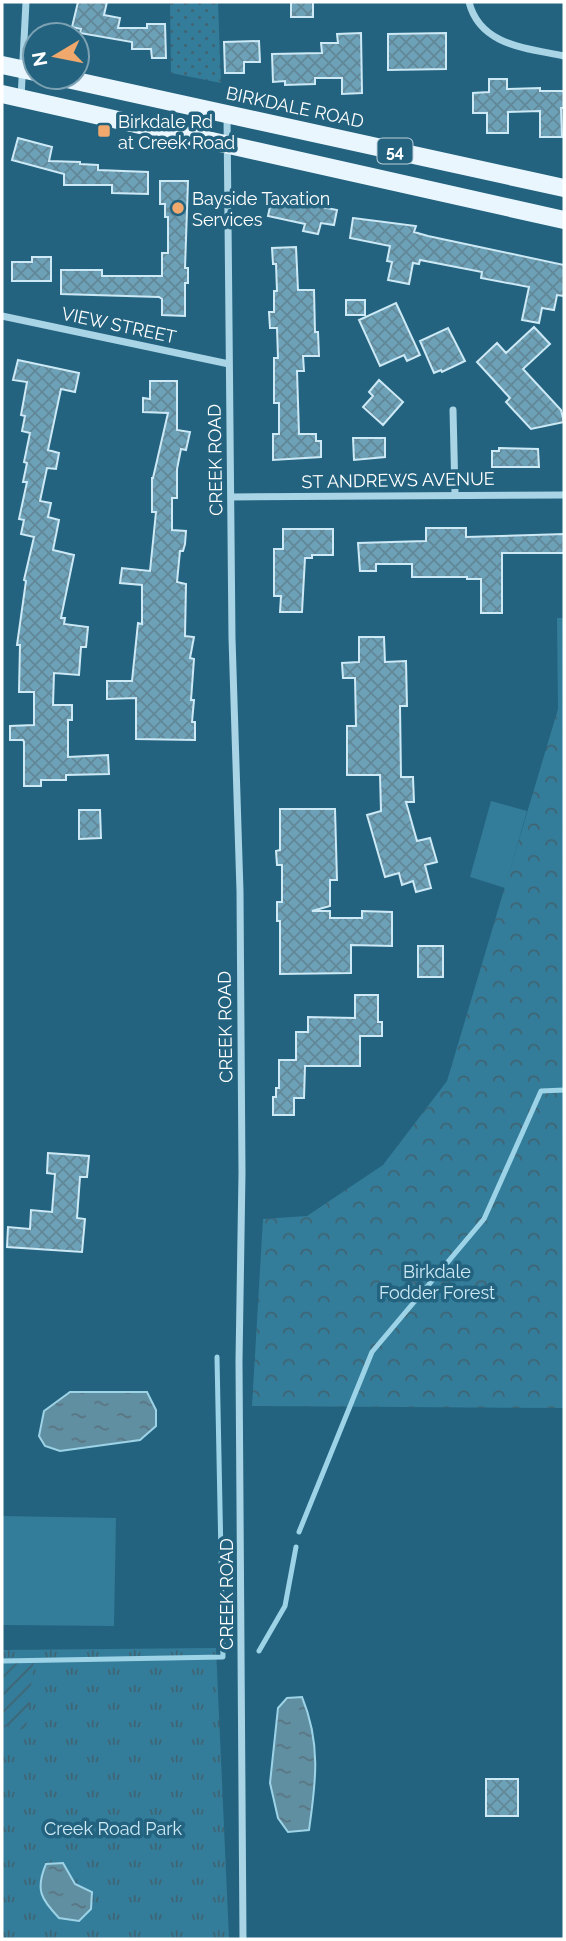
<svg xmlns="http://www.w3.org/2000/svg" width="566" height="1941" viewBox="0 0 566 1941" font-family="Raleway,sans-serif">
  <style>
    .grass { fill: url(#grass-dots) }
    .forest { fill: url(#forest-crowns) }
    .park { fill: url(#park-tufts) }
    .garden { fill: url(#garden-furrows) }
    .pitch { fill: #337d9a }
    .water { fill: url(#water-ripples); stroke: #9dd3e7; stroke-width: 2 }
    .lines { fill: none; stroke-linecap: round; stroke-linejoin: round }
    .stream { stroke: #9dd3e7; stroke-width: 5 }
    .building { fill: url(#building-cross-hatch); stroke: #cce9f5; stroke-width: 2 }
    .minor { stroke: #a8d4e6; stroke-width: 7 }
    .primary { stroke: #eaf6fd; stroke-width: 18 }
    .poi-dot { fill: #f1a86c; stroke: #23637f; stroke-width: 2.5 }
    .labels { text-anchor: middle; dominant-baseline: central; stroke-width: 7; stroke-linejoin: round; paint-order: stroke }
    .shield { fill: #23637f; stroke: #bdd0d9; stroke-width: 2 }
    .shield-label { font-size: 16px; font-weight: bold; fill: #fff }
    .street-label { font-size: 18px; fill: #fff; stroke: #23637f }
    .poi-label { font-size: 18px; fill: #fff; stroke: #23637f; text-anchor: start }
    .park-label { font-size: 18px; fill: #cce9f5; stroke: #23637f }
  </style>
  <defs>
    <pattern id="grass-dots" width="8" height="8" patternUnits="userSpaceOnUse" patternTransform="scale(1.75)"><rect width="8" height="8" fill="#337d9a"/><path d="M2 2h.1M6 6h.1" fill="none" stroke="#406473" stroke-width="1.8" stroke-linecap="round"/></pattern>
    <pattern id="forest-crowns" width="20" height="18" patternUnits="userSpaceOnUse" patternTransform="scale(1.75)"><rect width="20" height="18" fill="#337d9a"/><path d="M2 6a3 3 0 1 1 6 0M12 15a3 3 0 1 1 6 0" fill="none" stroke="#406473"/></pattern>
    <pattern id="park-tufts" width="24" height="20" patternUnits="userSpaceOnUse" patternTransform="scale(1.75)"><rect width="24" height="20" fill="#337d9a"/><path d="M3 7l-1-3M5 7V3M7 7l1-3M15 17l-1-3M17 17v-4M19 17l1-3" fill="none" stroke="#406473"/></pattern>
    <pattern id="garden-furrows" width="10" height="10" patternUnits="userSpaceOnUse" patternTransform="scale(1.75)"><rect width="10" height="10" fill="#337d9a"/><path d="M-1 1l2-2M0 10L10 0M9 11l2-2" fill="none" stroke="#406473"/></pattern>
    <pattern id="water-ripples" width="26" height="14" patternUnits="userSpaceOnUse" patternTransform="scale(1.75)"><rect width="26" height="14" fill="#618fa2"/><path d="M2 4q2-2 4 0t4 0M15 11q2-2 4 0t4 0" fill="none" stroke="#597480"/></pattern>
    <pattern id="building-cross-hatch" width="8" height="8" patternUnits="userSpaceOnUse" patternTransform="scale(1.75)"><rect width="8" height="8" fill="#6ca1b8"/><path d="M0 0l8 8M0 8l8-8" fill="none" stroke="#628898"/></pattern>
  </defs>
  <rect width="100%" height="100%" fill="#23637f"/>
  <!-- grass -->
  <path class="grass" d="M170 2H218L221 83 171 73Z"/>
  <!-- forest -->
  <path class="forest" d="M557 618H564V1408L252 1406 263 1219 307 1216 383 1165 447 1081 558 709Z"/>
  <!-- park -->
  <path class="park" d="M216 1648 229 1939H2V1650Z"/>
  <!-- garden -->
  <path class="garden" d="M34 1660 26 1730 2 1725V1661Z"/>
  <!-- pitch -->
  <path class="pitch" d="M491 801 527 811 505 888 470 877Z
    M2 1516 116 1518 114 1626 2 1625Z"/>
  <!-- water -->
  <path class="water" d="M70 1392H147L156 1410V1426L140 1440 60 1451 45 1446 39 1436 44 1411Z
    M302 1697C321 1743 316 1782 309 1830L288 1832 278 1818 270 1783 278 1708 287 1698Z
    M63 1863 75 1884 92 1892 91 1909 79 1921 59 1918C41 1899 35 1890 46 1864Z"/>
  <g class="lines">
    <!-- stream -->
    <path class="stream" d="M299 1532 372 1352 484 1219 541 1091 564 1090
      M259 1651 285 1606 296 1547
      M2 1661 223 1657 217 1357"/>
  </g>
  <!-- building -->
  <path class="building" d="M78 2H107L104 15 120 18 118 28H147V24H165L166 58H152L151 49H132V42L80 33 81 29 72 27Z
    M291 2H313V17H291Z
    M361 33 362 93 342 94V78H315V84L285 85V81L273 82 272 54 322 53 321 43H338L337 34Z
    M446 33V69L388 70V34Z
    M259 41 260 62H244V73H225L224 42Z
    M489 79H507V89L540 88V91H564V108H561L562 137H540V111L508 112V133H487V113H473V93L489 92Z
    M18 138 52 147 49 161 80 162V164L98 165V170L148 172V194L112 193V185H64V174L12 160Z
    M160 181H188L185 268H188V283H185V316L162 315V299L159 297 61 294V270H102V276H162V253H168V217H165V204H160Z
    M272 197 337 210 334 225 321 223 318 234 303 231 305 224 268 216Z
    M353 218 416 226 414 232 428 236 564 265V296L557 295 554 310 542 308 539 323 522 320 529 287 481 278 482 272 420 260 419 264 413 263 409 284 388 280 392 262 387 261 390 246 350 238Z
    M296 247 298 290H314L315 332H318L319 356H303L304 371H297L299 434H316V441H321V457L273 460V434H279V403H274V358H278L277 328H270L269 312H274V291H277L276 264H273L272 248Z
    M32 257H51V281H12V262H32Z
    M346 300H365V315H346Z
    M396 303 420 355 407 361 404 355 380 366 359 320Z
    M534 327 550 344 523 369 561 410 564 422 531 429 506 402 510 398 477 362 497 343 506 353Z
    M448 328 465 361 442 372 441 370 434 373 420 341Z
    M18 360 79 373 75 392 61 389 48 450 59 453 56 469 47 468 40 501 51 503 48 517 59 520 53 550 74 555 61 618H65L64 624 88 627 86 647H81L79 675 54 673 53 705H72V720H68V757L108 755 109 774 66 775V780H41V786H24V742L23 740H10V726L34 725V692H19L20 645H17L26 581 24 580 34 537 21 534 24 520 19 519 27 482H23L27 463 24 462 30 433 22 431 25 416 21 415 27 382 13 380Z
    M379 380 403 402 383 425 363 407 373 396 369 392Z
    M150 381H177V430L190 432 186 450 181 449 177 469V498H172V530L186 531 185 544 183 551H180L177 582 186 584 185 636 194 637 190 658 194 659 191 700H194L192 722H195V740L136 739V698L107 699V681H132L138 623 142 624V585L120 583 122 568 150 571 156 512H152V478H153L168 413 143 412V398L150 399Z
    M353 438H385V457L354 460Z
    M499 448 538 449 539 467H492V451H499Z
    M426 528H466V537L564 534V553H502V613H481V579H467V577H412V564H376V571H360L358 543 426 541Z
    M283 529H333V555H312V558H305L302 612H280L281 596H274V549H283Z
    M359 637H384L385 662 406 661 407 706H400L401 777H413L414 802H406L417 841 430 838 437 862 425 865 431 888 416 892 413 881 402 885 399 873 385 877 367 815 381 811 380 775H347V726H356L355 678H343L342 663 359 662Z
    M280 809H335L337 880H330V906L312 911H330V918H362V911L392 912V946L351 945V973L280 974V921H277V902H282V865H277L276 851 280 850Z
    M79 810H100L101 838 79 839Z
    M418 946H443V977H418Z
    M355 995H378V1022H382V1036H360V1066H305L304 1098H294V1115H273V1097H276V1088H279V1060H296V1032H308V1017L355 1018Z
    M48 1153 89 1156 87 1177H80L77 1218 85 1219 82 1252 7 1247 8 1227 30 1229 31 1210 52 1212 55 1174 47 1173Z
    M486 1779H518V1816H486Z"/>
  <g class="lines">
    <!-- minor -->
    <path class="minor" d="M469 2C480 46 527 48 564 56
      M21 98 26 2
      M227 115 232 638 240 891 242 1173 239 1361 243 1939
      M2 316 229 364
      M453 410 455 494
      M231 497 564 495"/>
    <!-- primary -->
    <path class="primary" d="M2 65 35 72
      M58 77 564 188
      M2 94 564 220"/>
  </g>
  <!-- markers -->
  <g class="poi-dot">
    <rect x="97" y="124" width="14" height="14" rx="3.5"/>
    <circle cx="178" cy="208" r="7"/>
  </g>
  <g class="labels">
    <!-- shield labels -->
    <rect class="shield" x="377.5" y="138.5" width="35" height="25" rx="5"/>
    <g class="shield-label">
      <text x="395" y="151">54</text>
    </g>
    <!-- street labels -->
    <g class="street-label">
      <text transform="translate(295 107) rotate(12)">BIRKDALE ROAD</text>
      <text transform="translate(119 325) rotate(12)">VIEW STREET</text>
      <text transform="translate(215 460) rotate(-91)">CREEK ROAD</text>
      <text transform="translate(398 480) rotate(-1)">ST ANDREWS AVENUE</text>
      <text transform="translate(225 1027) rotate(-91)">CREEK ROAD</text>
      <text transform="translate(226 1594) rotate(-90)">CREEK ROAD</text>
    </g>
    <!-- poi labels -->
    <g class="poi-label">
      <text x="118" y="121">Birkdale Rd<tspan x="118" dy="21">at Creek Road</tspan></text>
      <text x="192" y="198">Bayside Taxation<tspan x="192" dy="21">Services</tspan></text>
    </g>
    <!-- park labels -->
    <g class="park-label">
      <text x="437" y="1271">Birkdale<tspan x="437" dy="21">Fodder Forest</tspan></text>
      <text x="113" y="1828">Creek Road Park</text>
    </g>
  </g>
  <!-- border -->
  <rect width="566" height="1941" fill="none" stroke="#ffffff" stroke-width="7"/>
  <!-- north arrow -->
  <g transform="translate(56 56) rotate(260)"><circle r="33" fill="#23637f" stroke="#7ba1b2" stroke-width="2"/>
  <path d="M0-5L12 26L0 18L-12 26Z" fill="#f1a86c"/>
  <text y="-10" font-size="19" font-weight="bold" text-anchor="middle" fill="#ffffff">N</text>
  </g>
</svg>
